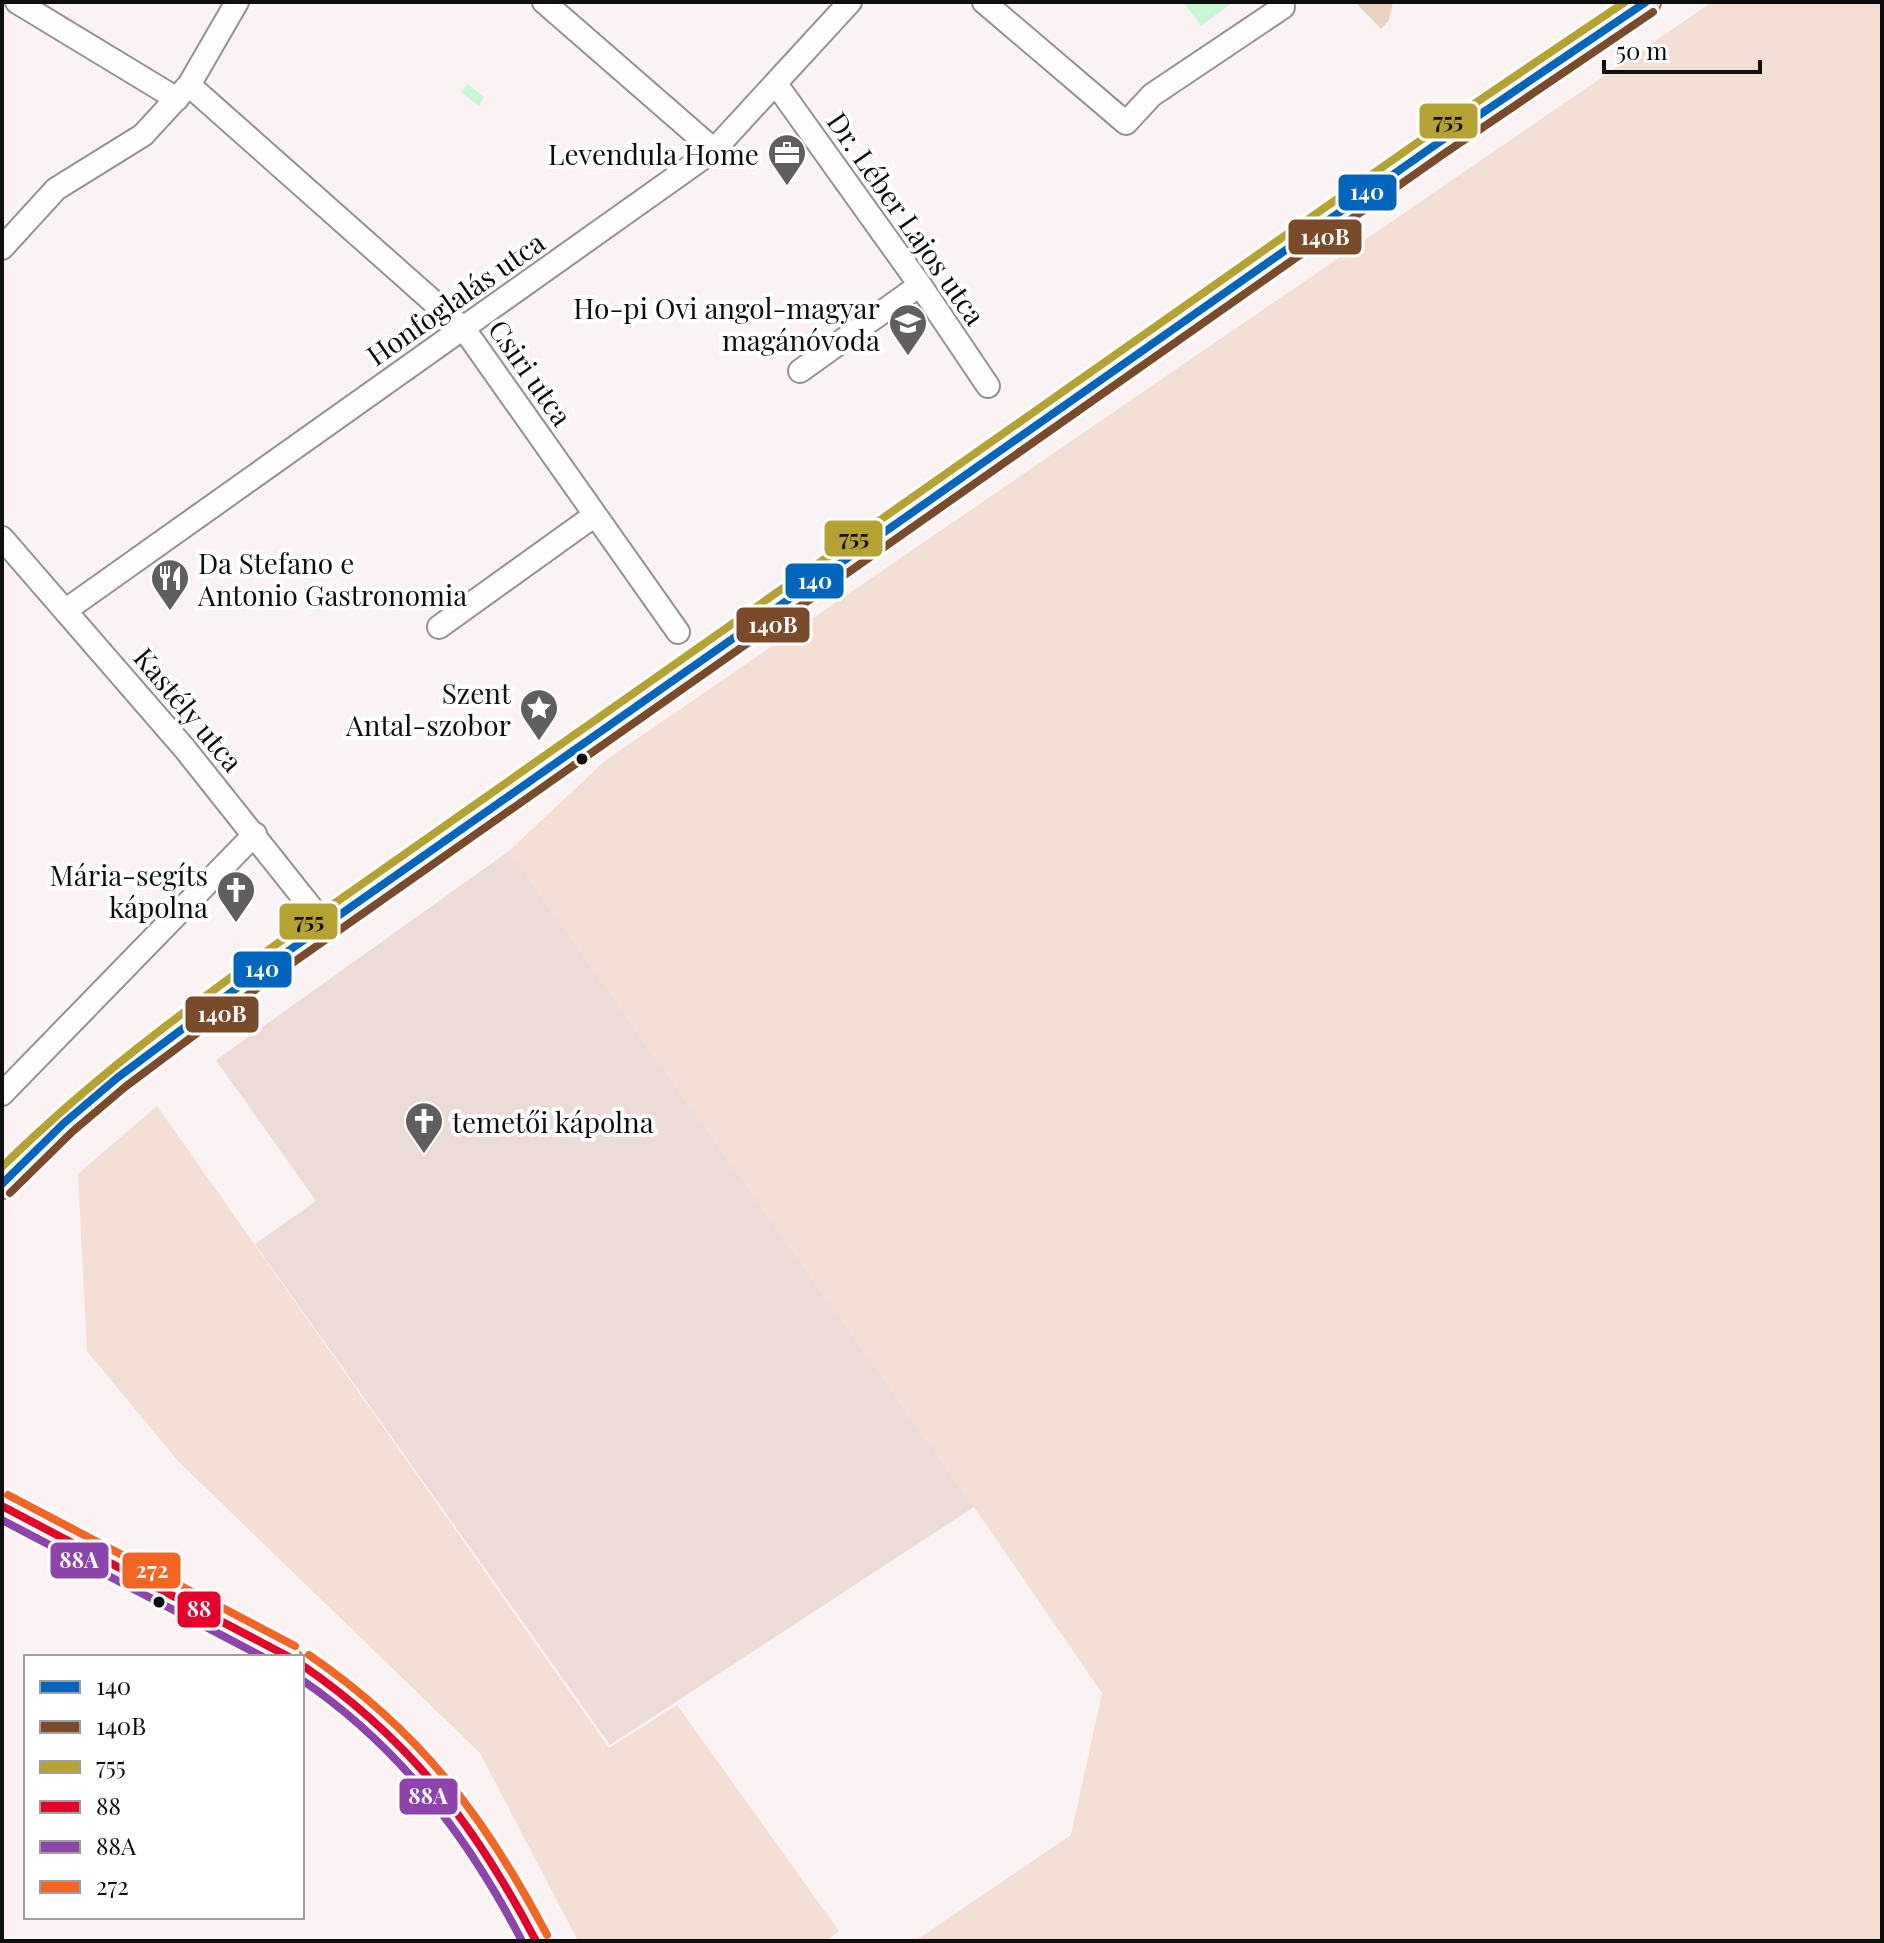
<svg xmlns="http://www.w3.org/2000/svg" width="1884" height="1943" viewBox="0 0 1884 1943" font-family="'Playfair Display',serif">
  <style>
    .green { fill: #f2ded2 }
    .forest { fill: #ead2c0 }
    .cemetery { fill: #eddbd7 }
    .water { fill: #c7f6d5 }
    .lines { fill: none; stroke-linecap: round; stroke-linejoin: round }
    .minor-casing { stroke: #959192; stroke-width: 26 }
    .major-casing { stroke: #827e7f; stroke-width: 32 }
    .minor { stroke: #fefdfd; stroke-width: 22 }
    .major { stroke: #edd8de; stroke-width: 28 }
    .bus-1-casing { stroke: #fff; stroke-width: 14 }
    .bus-2-casing { stroke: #fff; stroke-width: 14 }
    .bus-3-casing { stroke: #fff; stroke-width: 14 }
    .bus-4-casing { stroke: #fff; stroke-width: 14 }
    .bus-5-casing { stroke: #fff; stroke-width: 14 }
    .bus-6-casing { stroke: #fff; stroke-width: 14 }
    .bus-1 { stroke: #0065bd; stroke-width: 8 }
    .bus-2 { stroke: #7a4b2a; stroke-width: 8 }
    .bus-3 { stroke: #b4a233; stroke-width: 8 }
    .bus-4 { stroke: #e4002b; stroke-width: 8 }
    .bus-5 { stroke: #8e44ad; stroke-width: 8 }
    .bus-6 { stroke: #f26522; stroke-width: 8 }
    .bus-dot { fill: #0e0e0e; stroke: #fff; stroke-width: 3 }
    .labels { text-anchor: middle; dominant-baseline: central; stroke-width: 8; stroke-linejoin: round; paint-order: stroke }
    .poi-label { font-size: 28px; fill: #0e0e0e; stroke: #fff; text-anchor: end }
    .street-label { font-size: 28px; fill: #0e0e0e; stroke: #fff }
    .line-badge { stroke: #fff; stroke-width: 3 }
    .badge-label { font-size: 22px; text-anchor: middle; font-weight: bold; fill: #fff }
    .pale-badge-label { font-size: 22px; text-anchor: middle; font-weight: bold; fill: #111 }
  </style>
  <rect width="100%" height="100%" fill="#fbf2f4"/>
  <!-- green -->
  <path class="green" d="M1712 2H1882V1941H915L1071 1835 1102 1693 974 1507 509 851 606 760Z
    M157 1106 609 1748 677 1705 839 1931 826 1941H578L480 1753 178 1461 87 1351 78 1174Z"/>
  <!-- forest -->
  <path class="forest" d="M1355 2H1393L1389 20 1381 29Z"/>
  <!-- cemetery -->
  <path class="cemetery" d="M509 851 974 1507 610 1745 255 1244 316 1201 216 1060Z"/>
  <!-- water -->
  <path class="water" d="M1183 2H1233L1201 26Z
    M468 84 484 97 479 106 461 92Z
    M328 591 335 601 319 611 312 610V600Z"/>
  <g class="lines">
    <!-- minor casing -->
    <g class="minor-casing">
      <path id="minor" d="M17 2 177 99
        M544 2 714 150
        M984 2 1126 123 1152 95 1283 7
        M776 84 920 285 988 386
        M189 85 464 329 678 632
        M2 248 56 189 143 135 189 85 237 2
        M800 371 920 285
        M2 538 185 749 325 925
        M66 610 714 150 850 2
        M439 627 595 515
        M2 1094 255 834
        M2 1506 289 1657
        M302 1665C407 1730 482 1832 536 1941"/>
    </g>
    <!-- major casing -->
    <g class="major-casing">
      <path id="major" d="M2 1184C23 1164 43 1142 64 1123 133 1061 210 1007 285 953L1438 143 1646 2"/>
    </g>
    <!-- minor -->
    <use href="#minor" class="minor"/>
    <!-- major -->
    <use href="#major" class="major"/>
    <!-- bus-1 casing -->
    <g class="bus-1-casing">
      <path id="bus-1" d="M2 1184 64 1123 117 1078 257 973 1438 143 1646 2"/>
    </g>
    <!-- bus-2 casing -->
    <g class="bus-2-casing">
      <path id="bus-2" d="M10 1193 72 1132 125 1087 264 983 1445 153 1653 12"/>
    </g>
    <!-- bus-3 casing -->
    <g class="bus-3-casing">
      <path id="bus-3" d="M2 1167C87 1083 181 1013 278 943L1431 133 1625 2"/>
    </g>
    <!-- bus-4 casing -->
    <g class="bus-4-casing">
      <path id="bus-4" d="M2 1506 289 1657
        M302 1665C411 1740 475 1825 536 1941"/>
    </g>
    <!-- bus-5 casing -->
    <g class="bus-5-casing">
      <path id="bus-5" d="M2 1520 263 1657
        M302 1680C400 1747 468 1837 522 1941"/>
    </g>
    <!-- bus-6 casing -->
    <g class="bus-6-casing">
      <path id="bus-6" d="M8 1495 295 1646
        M309 1655C420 1731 485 1817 547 1935"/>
    </g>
    <!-- bus-1 -->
    <use href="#bus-1" class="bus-1"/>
    <!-- bus-2 -->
    <use href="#bus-2" class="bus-2"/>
    <!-- bus-3 -->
    <use href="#bus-3" class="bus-3"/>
    <!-- bus-4 -->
    <use href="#bus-4" class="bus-4"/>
    <!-- bus-5 -->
    <use href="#bus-5" class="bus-5"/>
    <!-- bus-6 -->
    <use href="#bus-6" class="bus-6"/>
  </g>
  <!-- icons -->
  <defs>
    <g id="office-pin" transform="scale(2)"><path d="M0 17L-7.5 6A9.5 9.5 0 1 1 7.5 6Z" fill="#615e5e" stroke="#fff"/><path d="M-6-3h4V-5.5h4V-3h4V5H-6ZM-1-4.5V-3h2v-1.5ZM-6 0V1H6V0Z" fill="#fff"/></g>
    <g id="school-pin" transform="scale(2)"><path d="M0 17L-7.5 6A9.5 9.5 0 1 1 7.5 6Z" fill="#615e5e" stroke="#fff"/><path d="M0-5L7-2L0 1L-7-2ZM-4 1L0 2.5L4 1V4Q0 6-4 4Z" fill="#fff"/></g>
    <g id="restaurant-pin" transform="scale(2)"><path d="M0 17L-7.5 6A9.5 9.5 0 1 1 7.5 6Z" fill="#615e5e" stroke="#fff"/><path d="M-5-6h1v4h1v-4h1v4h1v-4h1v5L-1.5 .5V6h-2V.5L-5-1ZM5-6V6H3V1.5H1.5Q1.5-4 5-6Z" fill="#fff"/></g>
    <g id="sight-pin" transform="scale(2)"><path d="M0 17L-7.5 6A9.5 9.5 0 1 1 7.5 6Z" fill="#615e5e" stroke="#fff"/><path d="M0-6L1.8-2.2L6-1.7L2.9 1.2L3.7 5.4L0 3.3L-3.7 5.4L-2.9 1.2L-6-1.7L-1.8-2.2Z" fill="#fff"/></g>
    <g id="church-pin" transform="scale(2)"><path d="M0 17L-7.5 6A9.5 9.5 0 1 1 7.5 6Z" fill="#615e5e" stroke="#fff"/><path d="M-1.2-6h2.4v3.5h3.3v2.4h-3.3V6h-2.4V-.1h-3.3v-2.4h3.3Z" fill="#fff"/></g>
  </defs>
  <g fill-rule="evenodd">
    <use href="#office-pin" x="787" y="153"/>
    <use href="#school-pin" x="908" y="323"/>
    <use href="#restaurant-pin" x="170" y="578"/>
    <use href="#sight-pin" x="539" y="708"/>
    <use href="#church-pin" x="236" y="890"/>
    <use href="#church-pin" x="424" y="1121"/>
  </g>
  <!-- markers -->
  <g class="bus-dot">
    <circle cx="582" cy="759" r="7"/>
    <circle cx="159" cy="1602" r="7"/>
  </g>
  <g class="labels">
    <!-- poi labels -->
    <g class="poi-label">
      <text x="759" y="153">Levendula Home</text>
      <text x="880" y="307">Ho-pi Ovi angol-magyar<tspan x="880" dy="32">magánóvoda</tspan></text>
      <text x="198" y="562" text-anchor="start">Da Stefano e<tspan x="198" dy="32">Antonio Gastronomia</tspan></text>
      <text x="511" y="692">Szent<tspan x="511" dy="32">Antal-szobor</tspan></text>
      <text x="208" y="874">Mária-segíts<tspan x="208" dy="32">kápolna</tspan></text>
      <text x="452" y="1121" text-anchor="start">temetői kápolna</text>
    </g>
    <!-- street labels -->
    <g class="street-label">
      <text transform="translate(907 218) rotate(55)">Dr. Léber Lajos utca</text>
      <text transform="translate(455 298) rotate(-35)">Honfoglalás utca</text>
      <text transform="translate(531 372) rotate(55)">Csiri utca</text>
      <text transform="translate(189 709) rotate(50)">Kastély utca</text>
    </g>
  </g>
  <g class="line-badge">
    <rect x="1418" y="102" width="61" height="38" rx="8" fill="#b4a233"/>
    <rect x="1337" y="173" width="61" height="39" rx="8" fill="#0065bd"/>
    <rect x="1287" y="218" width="76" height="38" rx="8" fill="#7a4b2a"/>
    <rect x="823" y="519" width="61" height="39" rx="8" fill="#b4a233"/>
    <rect x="784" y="562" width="61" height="38" rx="8" fill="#0065bd"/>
    <rect x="735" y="606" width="76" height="38" rx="8" fill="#7a4b2a"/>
    <rect x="278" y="902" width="61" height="39" rx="8" fill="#b4a233"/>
    <rect x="232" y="950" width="61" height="39" rx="8" fill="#0065bd"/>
    <rect x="184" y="995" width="76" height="39" rx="8" fill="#7a4b2a"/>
    <rect x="49" y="1541" width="61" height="39" rx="8" fill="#8e44ad"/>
    <rect x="121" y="1551" width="61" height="39" rx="8" fill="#f26522"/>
    <rect x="176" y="1590" width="46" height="39" rx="8" fill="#e4002b"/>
    <rect x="398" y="1777" width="61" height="39" rx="8" fill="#8e44ad"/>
  </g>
  <g class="badge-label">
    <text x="1367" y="200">140</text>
    <text x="1325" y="245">140B</text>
    <text x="815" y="589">140</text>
    <text x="773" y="633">140B</text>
    <text x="262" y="977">140</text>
    <text x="222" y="1022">140B</text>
    <text x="79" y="1568">88A</text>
    <text x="152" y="1578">272</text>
    <text x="199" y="1617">88</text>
    <text x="428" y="1804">88A</text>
  </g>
  <g class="pale-badge-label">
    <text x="1448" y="129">755</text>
    <text x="854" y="546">755</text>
    <text x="309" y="929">755</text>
  </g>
  <!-- border -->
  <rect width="1884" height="1943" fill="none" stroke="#0e0e0e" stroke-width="8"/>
  <!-- legend -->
  <rect x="24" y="1655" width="280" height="264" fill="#ffffff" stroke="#9f9f9f" stroke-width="2"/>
  <rect x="40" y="1681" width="40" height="12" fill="#0065bd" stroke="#9f9f9f" stroke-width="2"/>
  <text x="96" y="1695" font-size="24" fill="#0e0e0e">140</text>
  <rect x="40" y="1721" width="40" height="12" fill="#7a4b2a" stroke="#9f9f9f" stroke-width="2"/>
  <text x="96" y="1735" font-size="24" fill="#0e0e0e">140B</text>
  <rect x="40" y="1761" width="40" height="12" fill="#b4a233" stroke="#9f9f9f" stroke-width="2"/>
  <text x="96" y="1775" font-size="24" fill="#0e0e0e">755</text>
  <rect x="40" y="1801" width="40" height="12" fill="#e4002b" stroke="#9f9f9f" stroke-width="2"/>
  <text x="96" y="1815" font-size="24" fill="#0e0e0e">88</text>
  <rect x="40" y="1841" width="40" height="12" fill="#8e44ad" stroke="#9f9f9f" stroke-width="2"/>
  <text x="96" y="1855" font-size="24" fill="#0e0e0e">88A</text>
  <rect x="40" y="1881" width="40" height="12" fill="#f26522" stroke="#9f9f9f" stroke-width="2"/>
  <text x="96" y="1895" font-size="24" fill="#0e0e0e">272</text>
  <!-- scale -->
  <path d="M1604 60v12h156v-12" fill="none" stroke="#0e0e0e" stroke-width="4"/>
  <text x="1616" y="60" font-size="24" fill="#0e0e0e" stroke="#ffffff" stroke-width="6" paint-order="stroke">50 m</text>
</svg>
